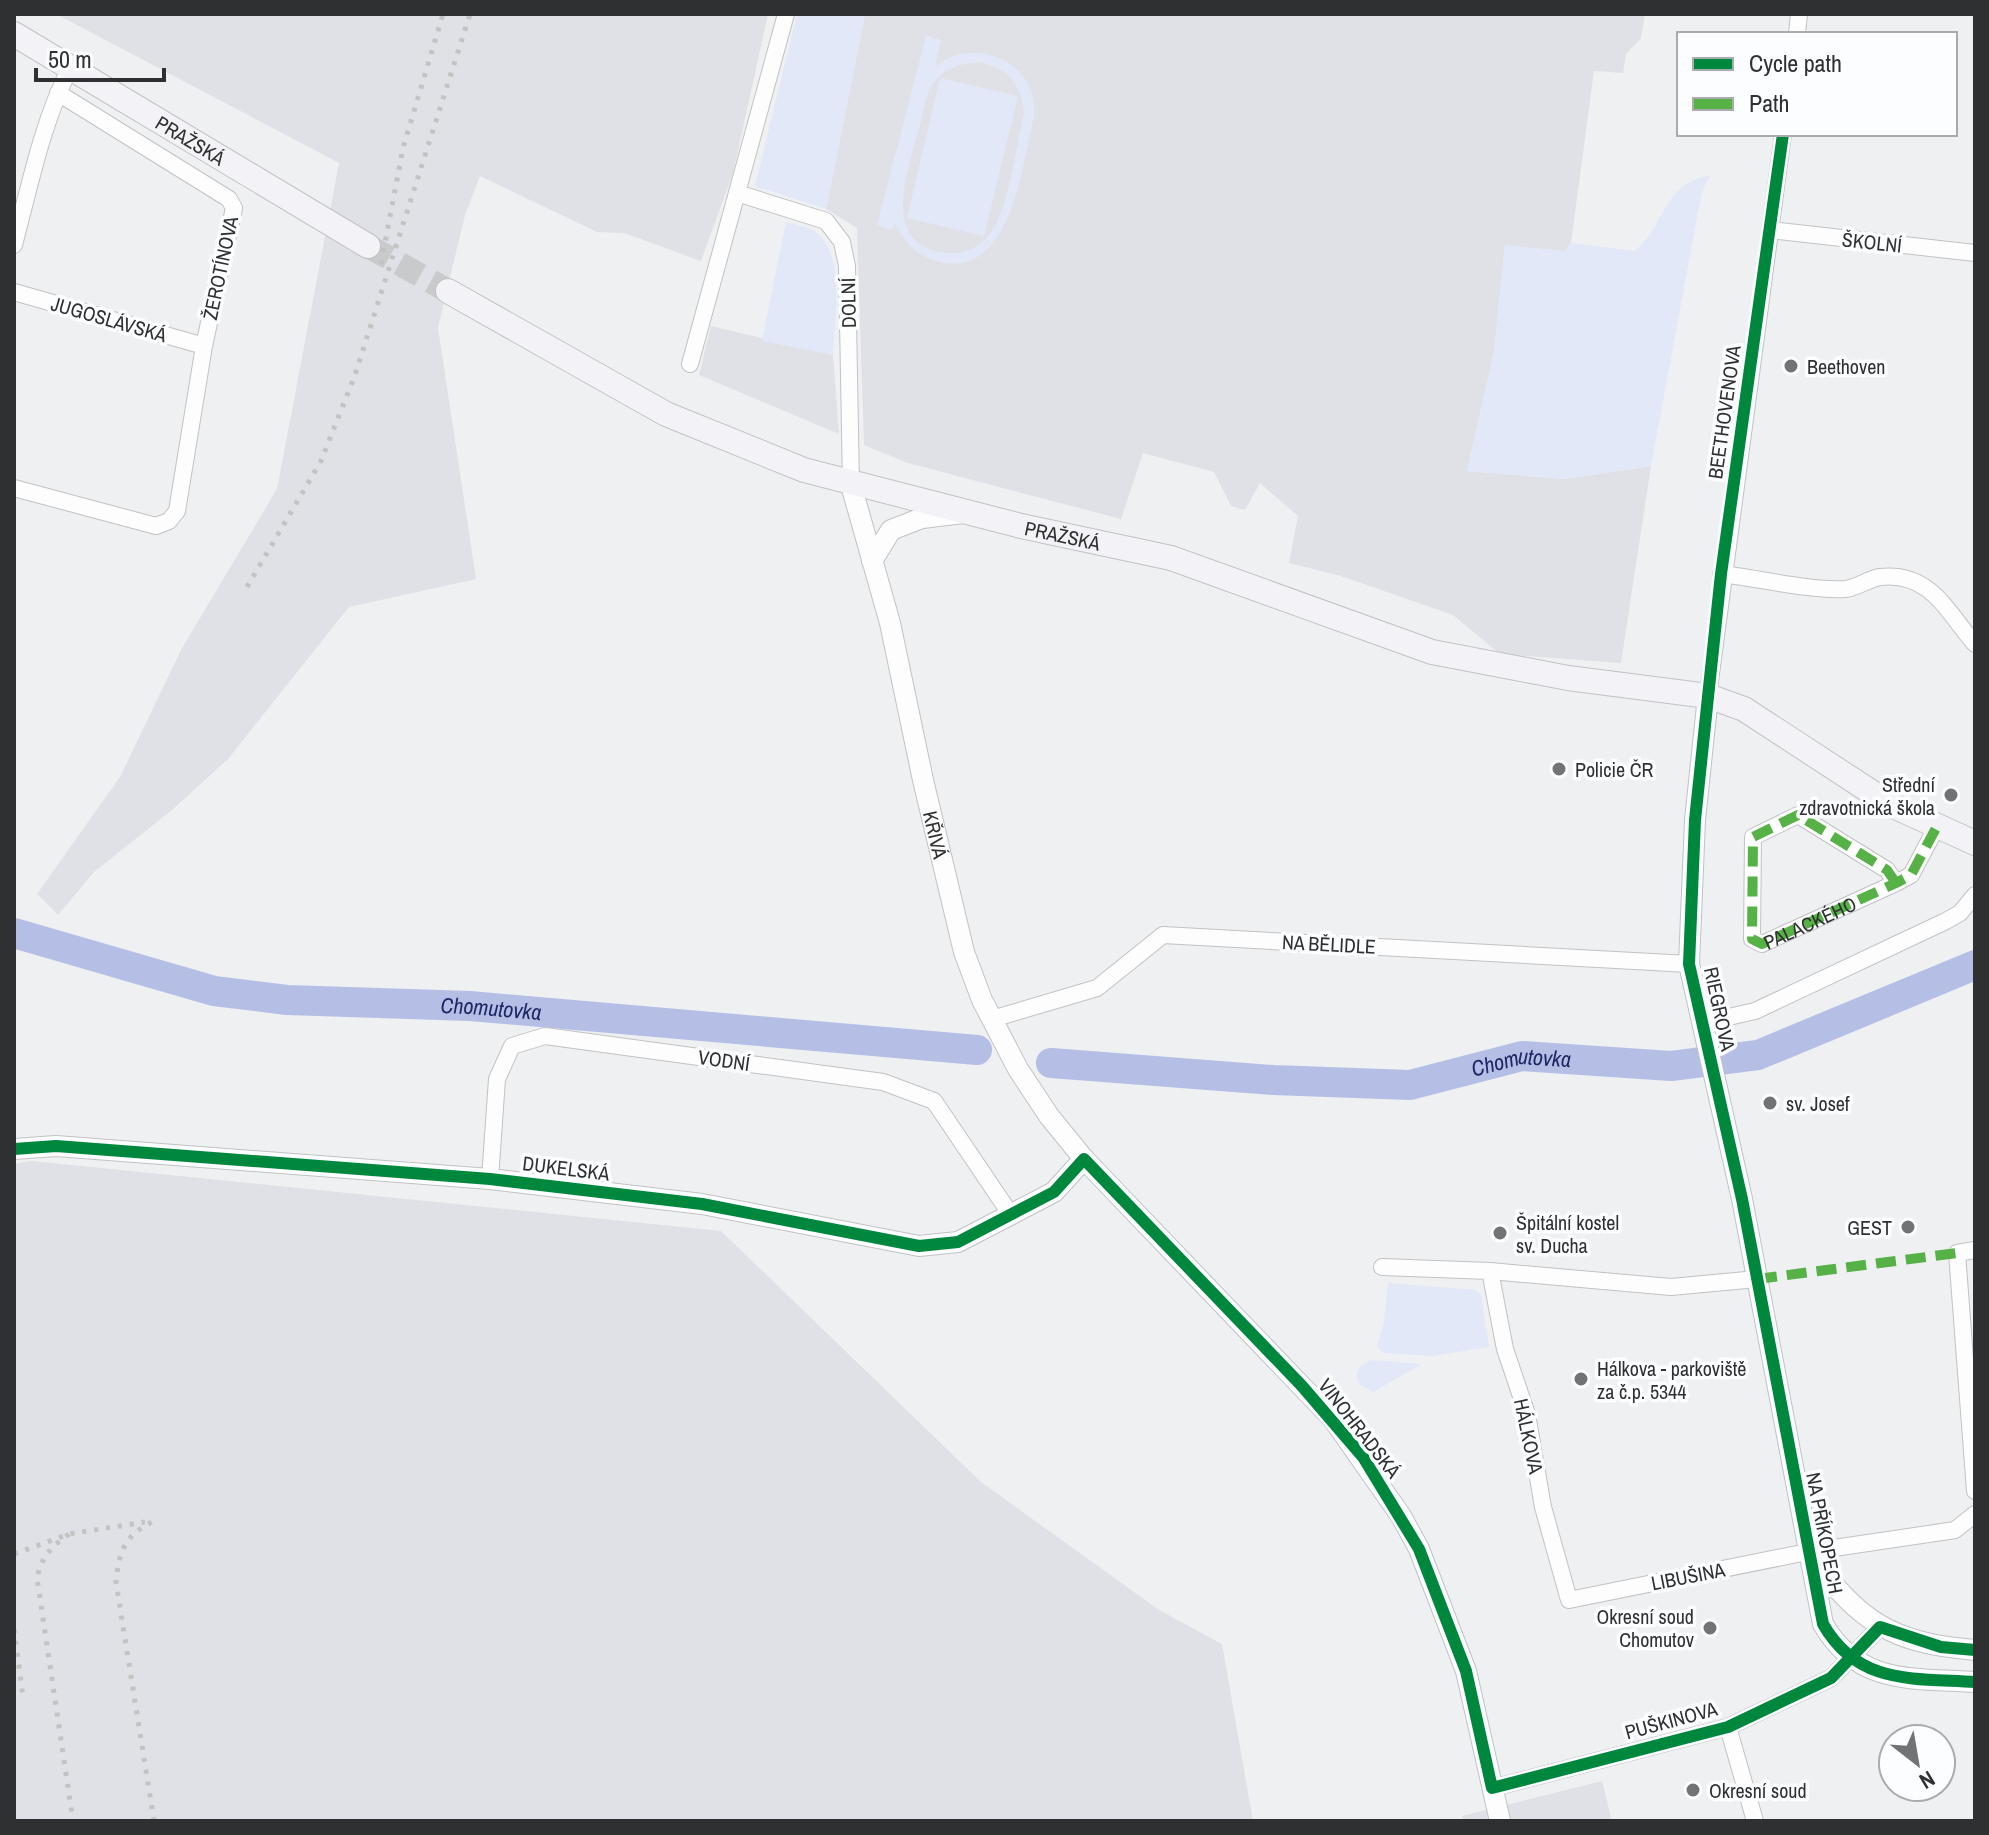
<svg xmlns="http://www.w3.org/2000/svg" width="1989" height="1835" viewBox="0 0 1989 1835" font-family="'Archivo Narrow',sans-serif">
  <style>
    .built { fill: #dfe1e6 }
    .green { fill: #e3e8f8; fill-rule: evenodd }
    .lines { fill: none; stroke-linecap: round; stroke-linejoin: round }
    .river { stroke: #b5bfe5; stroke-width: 30 }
    .secondary-tunnel { stroke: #c9cacb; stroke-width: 24; stroke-dasharray: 24 12; stroke-linecap: butt }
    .minor-casing { stroke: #c1c2c4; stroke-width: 18 }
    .tertiary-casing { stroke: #c1c2c4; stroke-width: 22 }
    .secondary-casing { stroke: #c1c2c4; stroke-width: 26 }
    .minor { stroke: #fdfdfd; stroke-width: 16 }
    .tertiary { stroke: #fdfdfd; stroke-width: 20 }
    .secondary { stroke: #f3f3f7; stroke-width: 24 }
    .rail { stroke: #c3c3c3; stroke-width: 5; stroke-dasharray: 4 8; stroke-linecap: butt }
    .quiet { stroke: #56b246; stroke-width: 10; stroke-dasharray: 20 10; stroke-linecap: butt }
    .cycleway-casing { stroke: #fcfdff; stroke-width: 17 }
    .cycleway { stroke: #00873e; stroke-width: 12 }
    .poi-dot { fill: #727375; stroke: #fcfdff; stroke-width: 3 }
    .labels { text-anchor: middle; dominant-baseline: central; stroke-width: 7; stroke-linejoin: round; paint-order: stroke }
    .street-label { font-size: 20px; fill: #2f3031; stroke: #fcfdff }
    .poi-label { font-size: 20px; fill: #2f3031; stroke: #fcfdff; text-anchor: start }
    .water-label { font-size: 22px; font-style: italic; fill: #1f2765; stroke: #fcfdff }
  </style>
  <rect width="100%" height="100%" fill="#eff0f2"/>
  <!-- built -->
  <path class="built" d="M56 14H768L733 173 701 261 624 233 597 232 480 176 465 215 438 328 476 579 349 607 228 759 172 810 94 872 58 915 37 894 120 777 182 648 277 489 339 163Z
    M865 14H1645L1641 38 1626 54 1623 73 1594 71 1571 243 1565 251 1505 246 1494 352 1467 471 1565 479 1651 466 1621 663 1500 654 1453 615 1341 576 1289 563 1298 516 1260 483 1245 510 1231 506 1214 472 1143 453 1121 519 908 463 864 445 857 228 826 209Z
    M711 326 833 355 839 434 699 375Z
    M32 1161 721 1231 981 1482 1159 1610 1222 1644 1253 1821H14V1164Z
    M1602 1781 1612 1821H1463L1462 1816Z"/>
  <!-- green -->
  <path class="green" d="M797 14H865L826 209 755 186Z
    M926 36 941 40 935 67C972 34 1040 62 1034 116 1023 162 1011 279 940 262 919 257 904 243 895 223L892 230 877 225ZM979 62C1008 68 1021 84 1024 113 1016 147 1010 202 992 231 984 244 967 254 951 253 879 250 906 175 918 132 923 117 924 98 932 85 943 68 960 64 979 62Z
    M940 78 1018 96 984 236 907 218Z
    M1710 176 1702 191 1651 466 1565 479 1467 471 1494 352 1505 245 1565 251 1571 243 1635 251C1666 226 1663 181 1710 176Z
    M786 222C795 225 808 226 816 232 847 258 834 319 833 355L762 341Z
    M1388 1283 1476 1290 1481 1295 1489 1347 1433 1356 1383 1353 1377 1347 1384 1322Z
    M1371 1360 1422 1364 1373 1392 1360 1385 1356 1375 1361 1365Z"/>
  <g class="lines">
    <!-- river -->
    <g class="river">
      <path id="s1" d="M14 933 214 991 287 1000 470 1006 977 1050"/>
      <path id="s2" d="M1051 1063 1273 1080 1410 1085 1522 1056 1671 1066 1758 1055 1975 965"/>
    </g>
    <!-- secondary-tunnel -->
    <path class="secondary-tunnel" d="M368 246 448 291"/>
    <!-- minor casing -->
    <g class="minor-casing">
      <path id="minor" d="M1797 34 1799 14
        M737 193 826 221 842 242 847 266 851 485
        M1770 230 1975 253
        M14 245C30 185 42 123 70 68
        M14 292 204 346
        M690 364 786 14
        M14 488 156 526 169 521 177 511 204 346 234 208 229 199 58 93
        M1721 574C1757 578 1810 591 1845 589 1857 588 1868 579 1880 577 1930 571 1947 612 1975 644
        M1708 696 1783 134
        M1896 883 1887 870 1798 815 1753 837 1752 939 1762 944 1896 883 1911 875 1936 828
        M992 1019 1097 988 1163 935 1689 964
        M1702 1023 1755 1011 1946 921 1960 913 1975 895
        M490 1179 497 1079 512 1046 545 1036 883 1082 934 1101 1011 1215
        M1975 1250 1957 1253 1975 1491
        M1382 1267 1490 1271 1671 1287 1757 1279
        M1490 1271 1505 1349 1527 1414 1543 1507 1569 1600 1807 1552 1955 1530 1975 1514
        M1728 1727 1755 1821
        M1492 1788 1728 1727 1831 1678 1880 1627"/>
    </g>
    <!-- tertiary casing -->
    <g class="tertiary-casing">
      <g id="tertiary">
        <path id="s3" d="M851 485 890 623 923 780 964 952 982 1000 1018 1069 1049 1116 1084 1159 1333 1419 1401 1516 1419 1549 1466 1671 1500 1821"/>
        <path d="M872 561 891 530 922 518 963 513"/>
        <path d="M1708 696 1695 820 1689 964 1742 1199 1823 1624C1858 1685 1912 1678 1975 1682"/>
        <path d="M14 1149 56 1146 490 1179 702 1204 919 1246 958 1242 1054 1192 1084 1159"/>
        <path d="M1810 1555C1860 1622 1891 1643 1975 1650"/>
      </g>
    </g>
    <!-- secondary casing -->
    <g class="secondary-casing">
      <g id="secondary">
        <path id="s4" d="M14 34 368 246"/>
        <path id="s5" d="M448 291 666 414 804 470 1021 526 1171 558 1432 652 1568 678 1708 696 1744 709 1891 805 1975 843"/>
      </g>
    </g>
    <!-- minor -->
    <use href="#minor" class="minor"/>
    <!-- tertiary -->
    <use href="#tertiary" class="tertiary"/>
    <!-- secondary -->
    <use href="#secondary" class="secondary"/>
    <!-- rail -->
    <path class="rail" d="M381 264 403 148 443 14
      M247 587 321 461 355 375 470 14
      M69 1534C51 1547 42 1556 37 1578L73 1821
      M14 1554 69 1534 145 1522
      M14 1629 23 1697
      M154 1821 116 1582C119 1549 126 1534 156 1520"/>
    <!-- quiet -->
    <g class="quiet">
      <path id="s6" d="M1896 883 1887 870 1798 815 1753 837 1752 939 1762 944 1896 883 1911 875 1936 828"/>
      <path d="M1757 1279 1957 1253"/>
    </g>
    <!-- cycleway casing -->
    <g class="cycleway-casing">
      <path id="cycleway" d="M1783 134 1721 574 1695 820 1689 964 1742 1199 1823 1624C1858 1685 1912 1678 1975 1682
        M14 1149 56 1146 490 1179 702 1204 919 1246 958 1242 1054 1192 1084 1159 1302 1386 1363 1457 1419 1549 1466 1671 1492 1788 1728 1727 1831 1678 1880 1627 1941 1647 1975 1650"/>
    </g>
    <!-- cycleway -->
    <use href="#cycleway" class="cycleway"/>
  </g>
  <!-- markers -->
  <g class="poi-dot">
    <circle cx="1791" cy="366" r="8"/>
    <circle cx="1559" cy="769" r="8"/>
    <circle cx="1951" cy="795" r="8"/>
    <circle cx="1770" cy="1103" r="8"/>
    <circle cx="1908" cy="1227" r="8"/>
    <circle cx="1500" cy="1233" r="8"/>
    <circle cx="1581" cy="1379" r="8"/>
    <circle cx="1710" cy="1628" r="8"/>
    <circle cx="1693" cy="1790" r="8"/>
  </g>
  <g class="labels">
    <!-- street labels -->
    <g class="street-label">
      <text stroke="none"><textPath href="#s4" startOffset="206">PRAŽSKÁ</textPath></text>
      <text transform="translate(1872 242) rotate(6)">ŠKOLNÍ</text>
      <text transform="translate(220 268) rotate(-78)">ŽEROTÍNOVA</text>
      <text transform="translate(848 303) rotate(-91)">DOLNÍ</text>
      <text transform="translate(109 319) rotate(16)">JUGOSLÁVSKÁ</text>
      <text transform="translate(1724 412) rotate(-82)">BEETHOVENOVA</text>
      <text stroke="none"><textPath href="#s5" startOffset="666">PRAŽSKÁ</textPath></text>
      <text stroke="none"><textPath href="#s3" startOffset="360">KŘIVÁ</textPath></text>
      <text stroke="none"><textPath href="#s6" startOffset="336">PALACKÉHO</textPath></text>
      <text transform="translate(1329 944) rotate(3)">NA BĚLIDLE</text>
      <text transform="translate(1720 1009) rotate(78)">RIEGROVA</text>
      <text transform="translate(724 1060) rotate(8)">VODNÍ</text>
      <text transform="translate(566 1168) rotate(7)">DUKELSKÁ</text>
      <text transform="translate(1360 1428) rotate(52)">VINOHRADSKÁ</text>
      <text transform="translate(1529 1436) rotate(78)">HÁLKOVA</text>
      <text transform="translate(1825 1533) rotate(79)">NA PŘÍKOPECH</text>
      <text transform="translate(1688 1576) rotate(-11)">LIBUŠINA</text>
      <text transform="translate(1671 1720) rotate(-15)">PUŠKINOVA</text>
    </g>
    <!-- poi labels -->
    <g class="poi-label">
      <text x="1807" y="366">Beethoven</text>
      <text x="1575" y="769">Policie ČR</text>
      <text x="1935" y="784" text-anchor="end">Střední<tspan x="1935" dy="23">zdravotnická škola</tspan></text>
      <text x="1786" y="1103">sv. Josef</text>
      <text x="1516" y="1222">Špitální kostel<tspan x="1516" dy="23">sv. Ducha</tspan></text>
      <text x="1892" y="1227" text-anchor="end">GEST</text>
      <text x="1597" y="1368">Hálkova - parkoviště<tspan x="1597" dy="23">za č.p. 5344</tspan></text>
      <text x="1694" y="1616" text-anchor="end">Okresní soud<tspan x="1694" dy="23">Chomutov</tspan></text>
      <text x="1709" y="1790">Okresní soud</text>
    </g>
    <!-- water labels -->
    <g class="water-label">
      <text stroke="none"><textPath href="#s1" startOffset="486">Chomutovka</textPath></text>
      <text stroke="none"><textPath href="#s2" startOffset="474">Chomutovka</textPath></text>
    </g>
  </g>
  <!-- border -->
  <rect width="1989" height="1835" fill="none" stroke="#2f3031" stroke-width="32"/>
  <!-- legend -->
  <rect x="1677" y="32" width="280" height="104" fill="#fcfdff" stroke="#aaabad" stroke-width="2"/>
  <rect x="1693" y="58" width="40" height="12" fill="#00873e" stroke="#aaabad" stroke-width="2"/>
  <text x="1749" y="72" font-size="24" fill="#2f3031">Cycle path</text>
  <rect x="1693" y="98" width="40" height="12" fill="#56b246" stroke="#aaabad" stroke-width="2"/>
  <text x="1749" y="112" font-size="24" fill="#2f3031">Path</text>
  <!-- north arrow -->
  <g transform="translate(1917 1763) rotate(149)"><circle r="38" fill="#fcfdff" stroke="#aaabad" stroke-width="2"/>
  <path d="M0-6L14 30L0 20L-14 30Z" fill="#727375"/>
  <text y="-12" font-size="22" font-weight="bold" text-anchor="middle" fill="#2f3031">N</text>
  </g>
  <!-- scale -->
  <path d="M36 68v12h128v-12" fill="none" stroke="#2f3031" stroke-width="4"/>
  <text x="48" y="68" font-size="24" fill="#2f3031" stroke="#fcfdff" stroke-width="6" paint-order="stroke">50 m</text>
</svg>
